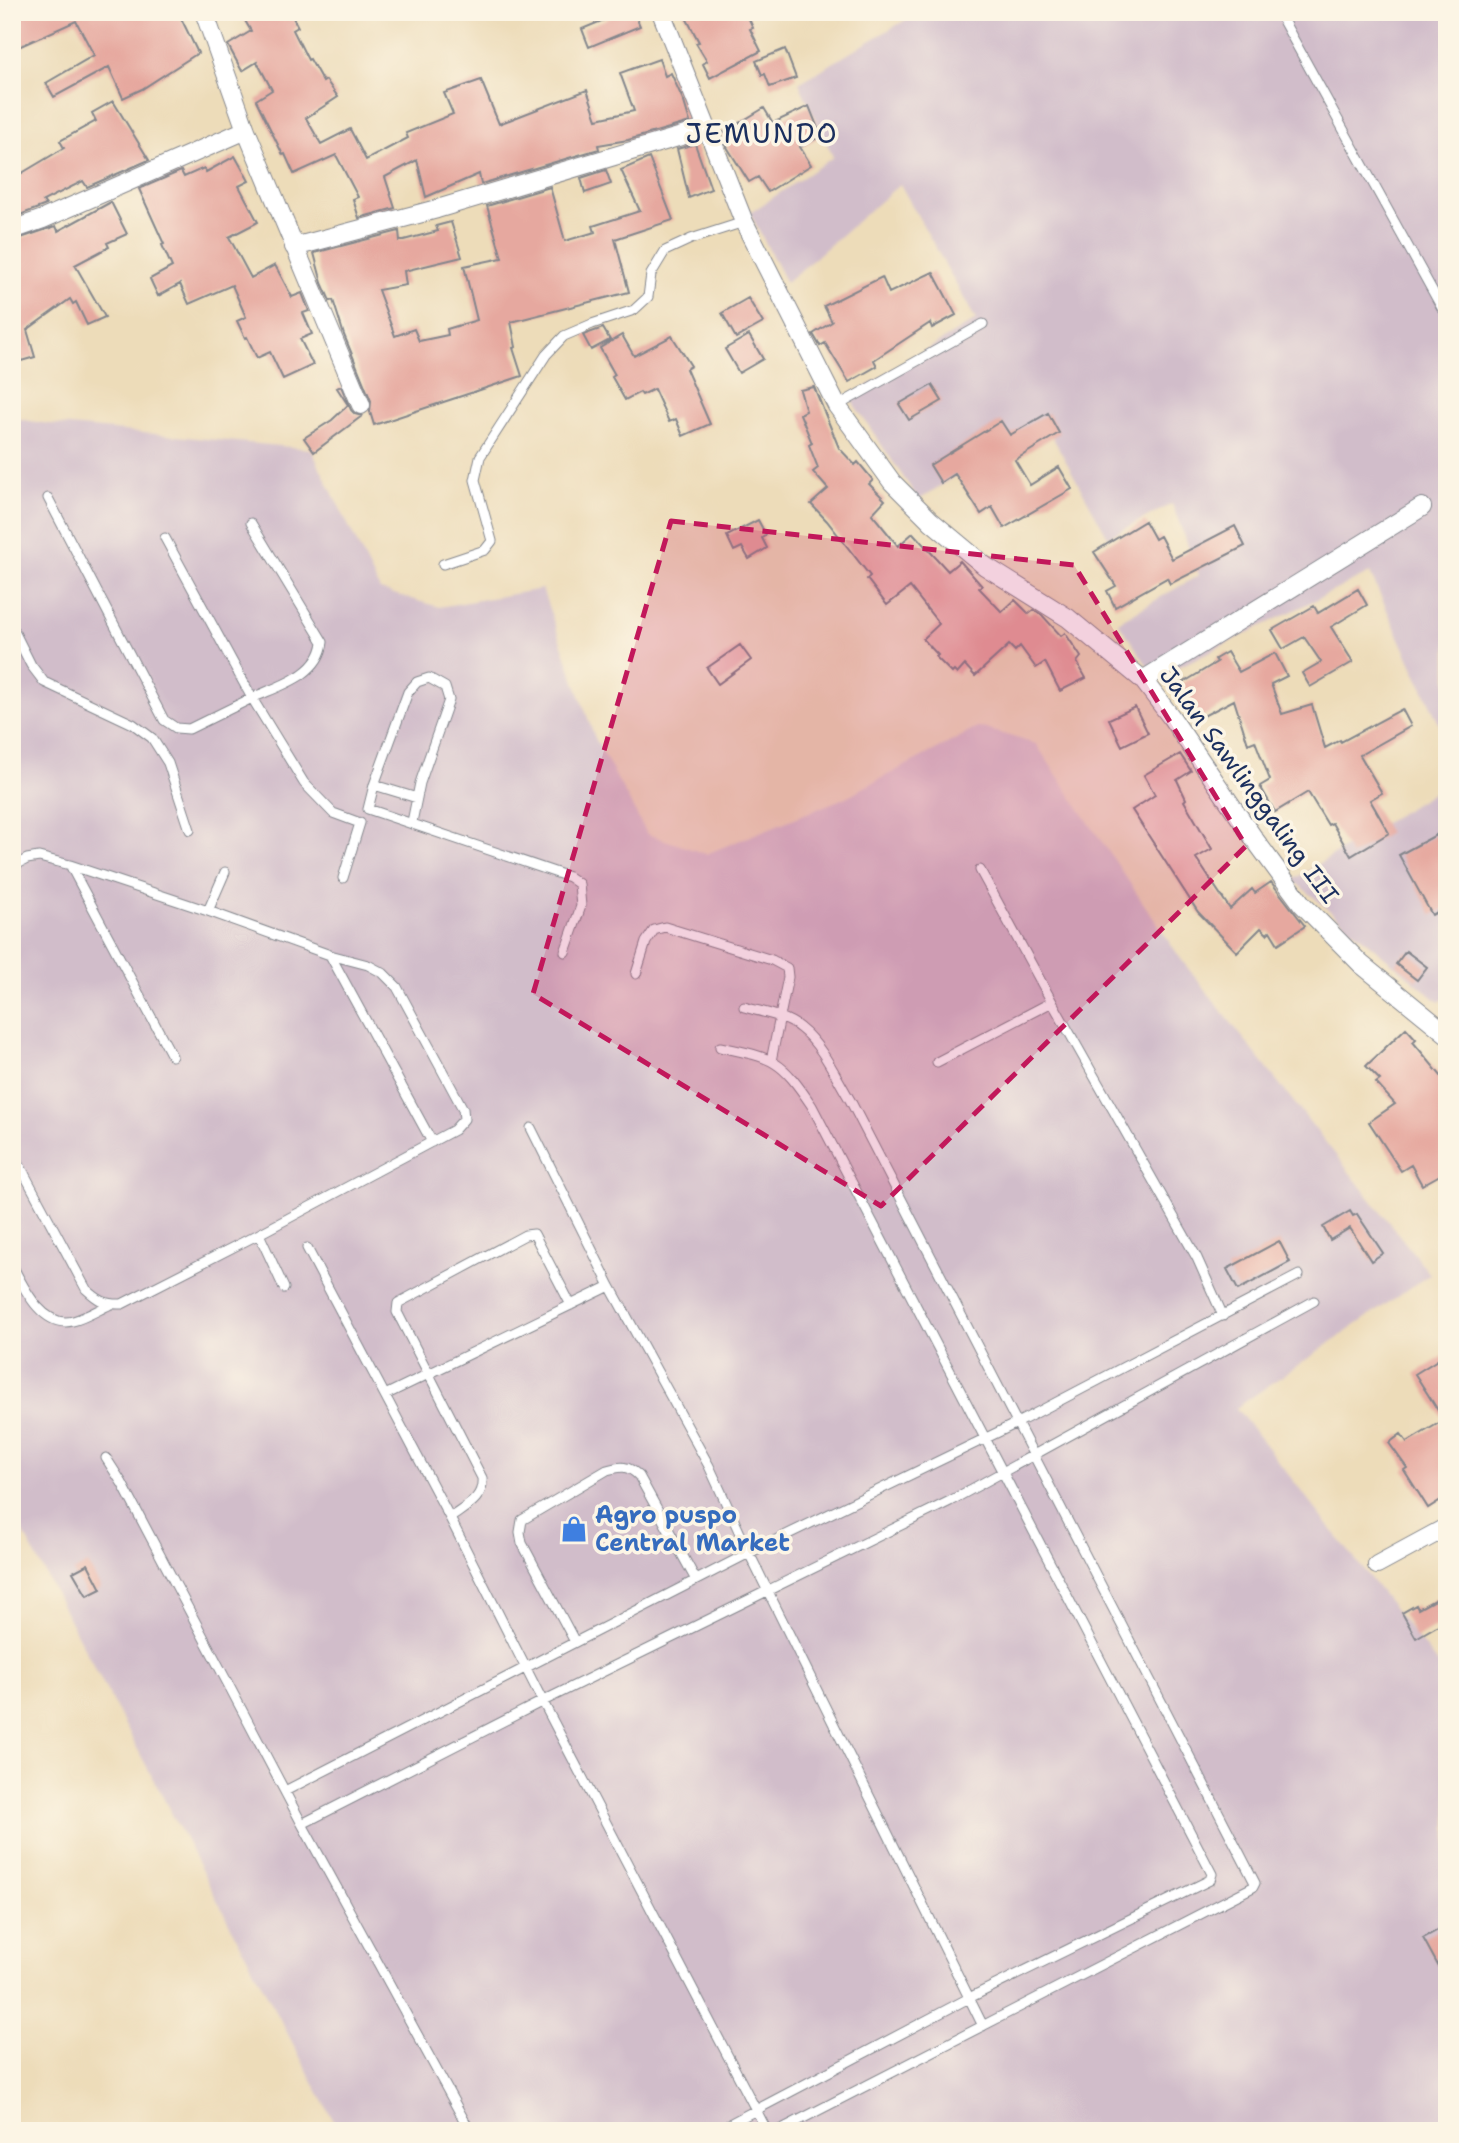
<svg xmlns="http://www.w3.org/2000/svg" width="1459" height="2143" viewBox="0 0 1459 2143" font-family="'Shantell Sans',sans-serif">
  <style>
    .industrial { fill: #d1bdca }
    .building { fill: #e6a89f }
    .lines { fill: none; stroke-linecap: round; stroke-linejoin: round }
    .service-casing { stroke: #84868c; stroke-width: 11 }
    .minor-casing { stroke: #84868c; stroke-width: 20 }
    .service { stroke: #fff; stroke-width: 9 }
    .minor { stroke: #fff; stroke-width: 18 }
    .marked { fill: #c2185b; fill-opacity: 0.2; stroke: #c2185b; stroke-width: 5; stroke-dasharray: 14 9; stroke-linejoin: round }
    .labels { text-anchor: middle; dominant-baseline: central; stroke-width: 7; stroke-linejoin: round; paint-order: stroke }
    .street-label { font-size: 24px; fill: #1b2f5e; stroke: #fcf5e5 }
    .shop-label { font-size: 24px; font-weight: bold; fill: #366cbe; stroke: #fcf5e5; text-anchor: start }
    .quarter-label { font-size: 28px; letter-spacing: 2px; fill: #1b2f5e; stroke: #fcf5e5 }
  </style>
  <rect width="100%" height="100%" fill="#fcf5e5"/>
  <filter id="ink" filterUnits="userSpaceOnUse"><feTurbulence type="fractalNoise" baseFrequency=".0143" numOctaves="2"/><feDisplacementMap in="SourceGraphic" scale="14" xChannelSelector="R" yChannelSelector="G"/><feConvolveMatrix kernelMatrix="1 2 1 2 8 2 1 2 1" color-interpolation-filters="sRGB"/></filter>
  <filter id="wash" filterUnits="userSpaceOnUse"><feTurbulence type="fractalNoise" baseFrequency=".00686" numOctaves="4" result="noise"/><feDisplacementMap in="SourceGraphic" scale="28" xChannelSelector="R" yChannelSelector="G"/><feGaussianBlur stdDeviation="1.57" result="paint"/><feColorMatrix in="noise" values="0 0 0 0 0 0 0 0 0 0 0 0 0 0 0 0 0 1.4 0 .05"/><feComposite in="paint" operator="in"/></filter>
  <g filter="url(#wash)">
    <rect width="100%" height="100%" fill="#eddcb9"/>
    <!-- industrial -->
    <path class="industrial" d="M919 12H1447V741L1370 573 1156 678 1118 622 1199 575 1172 504 1108 537 1042 418 919 500 849 397 976 320 900 184 786 283 750 213 833 157 799 83Z
      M12 418 49 424 311 449 380 590 439 607 542 589 595 738 647 834 706 854 844 798 979 727 1036 744 1183 962 1430 1274 1236 1408 1447 1676V2131H339L12 1511Z
      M1447 784V997L1439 1002 1293 880Z"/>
    <g id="blocks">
      <!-- building -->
      <path class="building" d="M12 12H178L198 53 142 89 123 98 109 67 54 97 46 83 94 55 76 21 12 50Z
        M240 12H290L298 27 293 30 308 60 310 59 323 82 326 80 338 97 306 118 321 144 350 129 366 160 408 138 406 133 453 114 444 93 481 80 499 124 587 90 597 119 634 111 620 73 659 59 665 76 671 73 684 102 690 122 628 140 598 145 599 149 481 184 479 174 426 197 417 160 385 177 395 208 359 218 353 199 358 197 336 155 294 174 285 154 283 155 256 100 272 90 257 62 242 71 228 45 251 31Z
        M623 12H634L640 26 589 47 582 29Z
        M683 12H746L753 28 750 29 761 51 710 78 703 64 707 61 696 43 699 42Z
        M785 49 796 78 770 87 765 74 762 75 756 61Z
        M113 101 149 160 87 187 83 181 43 201 46 205 12 218V179L64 148 60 141 96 121 92 113Z
        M809 106 821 136 800 147 811 165 768 192 758 177 749 182 727 147 721 134 764 108 773 123Z
        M695 144 711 189 689 198 677 149Z
        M235 156 249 181 239 186 258 222 229 237 251 278 275 265 292 297 302 293 309 311 303 313 312 334 300 339 313 365 283 379 270 352 257 358 247 337 245 338 237 321 246 317 232 285 189 304 180 284 158 296 150 279 172 267 162 245 164 244 139 189 181 171 184 177 204 168 206 172Z
        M649 158 673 220 615 239 629 292 511 322 516 347 513 348 522 376 374 425 370 412 371 401 344 335 333 300 330 301 322 283 314 253 399 231 400 241 438 231 436 226 451 222 462 257 404 271 406 285 378 290 395 336 414 329 419 341 448 335 447 329 477 320 464 266 502 258 487 206 550 187 565 241 595 232 593 226 640 211 621 170Z
        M606 170 611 184 585 193 581 178Z
        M111 202 127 234 107 243 109 247 75 265 105 317 87 325 76 302 73 304 70 299 27 330 35 357 21 361 14 338 12 340V241L56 226 58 231Z
        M933 272 956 315 932 328 930 323 874 360 877 366 849 382 825 343 820 346 813 334 832 322 824 306 882 277 889 293Z
        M748 298 763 323 736 338 722 313Z
        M603 328 610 340 591 350 583 335Z
        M622 335 634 356 672 336 691 366 686 369 710 424 683 436 676 419 669 422 654 389 642 395 640 392 625 400 612 377 615 375 600 348Z
        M749 335 763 359 739 373 725 349Z
        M932 385 942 401 909 420 899 404Z
        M341 386 351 410 355 414 362 416 314 452 304 438 332 420 348 405 337 388Z
        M814 387 839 448 855 465 858 462 873 480 869 484 885 500 872 514 898 546 913 533 948 571 960 561 982 586 979 588 1002 612 1015 600 1029 614 1034 610 1042 615 1061 636 1065 633 1081 657 1077 662 1086 678 1060 691 1045 662 1036 668 1020 646 1015 651 1009 645 975 676 965 665 957 674 954 671 952 673 936 657 938 655 923 639 939 624 910 587 887 605 867 579 870 576 827 521 811 504 828 489 813 472 818 468 809 445 812 443 800 414 806 411 800 390Z
        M1048 413 1059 433 1015 460 1030 485 1059 467 1072 489 1004 528 992 507 981 514 955 474 941 483 930 465 1001 421 1010 435Z
        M758 520 766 535 762 538 767 548 749 559 742 547 734 551 727 536Z
        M1145 521 1155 539 1160 536 1172 559 1235 526 1245 546 1170 584 1167 578 1115 607 1107 591 1116 586 1094 552Z
        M1358 589 1367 605 1331 627 1353 662 1310 687 1302 673 1321 662 1304 637 1283 649 1272 630 1314 606 1318 613Z
        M740 645 751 660 718 684 707 668Z
        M1227 652 1239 672 1275 653 1287 676 1271 684 1282 714 1312 705 1325 748 1340 740 1341 742 1402 709 1411 726 1360 755 1382 793 1370 800 1389 833 1351 856 1332 823 1328 825 1308 792 1275 812 1260 786 1270 780 1255 741 1248 744 1234 700 1192 722 1184 709 1188 706 1176 687 1217 662 1215 659Z
        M1135 707 1148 733 1122 746 1109 719Z
        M1180 754 1191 771 1177 780 1186 799 1184 801 1212 849 1196 858 1230 909 1252 889 1255 893 1271 882 1305 926 1278 944 1270 931 1267 934 1261 928 1237 952 1198 912 1132 810 1155 795 1144 775Z
        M1447 829V907L1432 915 1399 855Z
        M1406 951 1427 967 1417 980 1396 964Z
        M1406 1028 1416 1039 1413 1042 1447 1083V1171L1422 1185 1411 1165 1401 1171 1369 1122 1395 1104 1376 1083 1380 1080 1366 1066Z
        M1350 1211 1353 1216 1357 1214 1383 1253 1371 1261 1350 1228 1330 1240 1323 1227Z
        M1279 1241 1290 1262 1238 1290 1227 1269Z
        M1447 1354V1496L1428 1508 1404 1470 1407 1468 1389 1443 1401 1434 1407 1442 1444 1420 1415 1374Z
        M88 1564 101 1589 87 1596 73 1572Z
        M1447 1593V1620L1416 1638 1402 1613 1416 1605 1418 1609Z
        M1447 1925V1982L1423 1938Z"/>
    </g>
  </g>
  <g filter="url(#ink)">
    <use href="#blocks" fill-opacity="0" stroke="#84868c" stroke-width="2"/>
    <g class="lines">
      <!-- service casing -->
      <g class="service-casing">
        <path id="service" d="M1280 15 1447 317
          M837 406 983 324
          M48 498 164 720 176 728 189 729 252 698 304 783 333 813 360 823 343 878
          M165 538 252 698C278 686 319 676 323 642L251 523
          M443 564 485 550 492 541 475 480 480 457 546 355 564 336 592 324 634 310 648 297 651 274 665 251 691 239 744 222
          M12 627 31 665 44 682 133 724 152 738 168 763 190 830
          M374 785 417 798
          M412 822 420 783 449 700 445 687 429 678 417 682 408 692 374 785 368 809 569 877 579 884 581 906 565 952
          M70 865 172 1056
          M12 867 27 859 39 857 70 865 208 911 330 955 368 965 383 973 397 987 463 1109 464 1119 454 1130 259 1234 122 1304C105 1305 98 1300 86 1289L12 1151
          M980 870 1052 1002
          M208 911 225 872
          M330 955 432 1142
          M636 974 646 942 654 930 665 927 772 960 787 968 788 977 771 1061
          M744 1007C762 1012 786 1016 800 1028 822 1045 836 1077 850 1100L1255 1883 1253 1887 778 2131
          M937 1062 1052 1002 1197 1258 1223 1316
          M531 1128 610 1286 709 1466 749 1553 983 2026
          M259 1234 284 1288
          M307 1248 450 1518 543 1702 767 2131
          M12 1265C23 1286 42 1329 73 1321 85 1318 98 1310 109 1305
          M385 1395 610 1286
          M106 1458 122 1483 302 1824 470 2131
          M450 1518C466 1506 484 1499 482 1478L397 1312 398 1303 525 1235 534 1234 571 1305
          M575 1642 522 1543 520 1532 522 1520 607 1470C621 1466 628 1465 639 1476L696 1580
          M285 1791 749 1553 1017 1423 1299 1275
          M302 1824 535 1705 950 1501 1314 1301
          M716 2131 969 1998 1210 1880 1212 1874 812 1106C781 1060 775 1058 720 1047"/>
      </g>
      <!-- minor casing -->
      <g class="minor-casing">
        <path id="minor" d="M204 12 246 130 361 405
          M661 12 744 222 837 406 892 482 931 521 985 566 1068 618 1143 680 1171 717 1255 840 1302 904 1361 964 1447 1034
          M12 230 43 219 246 130
          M294 247 437 209 705 129
          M1143 680 1422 507
          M1377 1565 1447 1527"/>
      </g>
      <!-- service -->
      <use href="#service" class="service"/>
      <!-- minor -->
      <use href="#minor" class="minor"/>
    </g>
  </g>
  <!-- marked area -->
  <path class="marked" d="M671 521 1074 565 1246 846 881 1206 533 994Z"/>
  <!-- icons -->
  <defs>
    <g id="shop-bare" transform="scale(2.1)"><path d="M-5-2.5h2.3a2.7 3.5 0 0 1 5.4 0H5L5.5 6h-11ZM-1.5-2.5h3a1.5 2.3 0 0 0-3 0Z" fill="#3f7fe0" stroke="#fcf5e5" stroke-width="2.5" paint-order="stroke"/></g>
  </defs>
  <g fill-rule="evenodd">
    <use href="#shop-bare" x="574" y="1529"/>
  </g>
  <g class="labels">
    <!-- street labels -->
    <g class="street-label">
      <text transform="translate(1249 785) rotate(54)">Jalan Sawlinggaling III</text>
    </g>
    <!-- shop labels -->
    <g class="shop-label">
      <text x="595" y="1515">Agro puspo<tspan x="595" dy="28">Central Market</tspan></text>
    </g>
    <!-- quarter labels -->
    <g class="quarter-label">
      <text x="762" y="133">JEMUNDO</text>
    </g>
  </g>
  <!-- margin -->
  <rect width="1459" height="2143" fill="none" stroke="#fcf5e5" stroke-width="42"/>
</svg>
